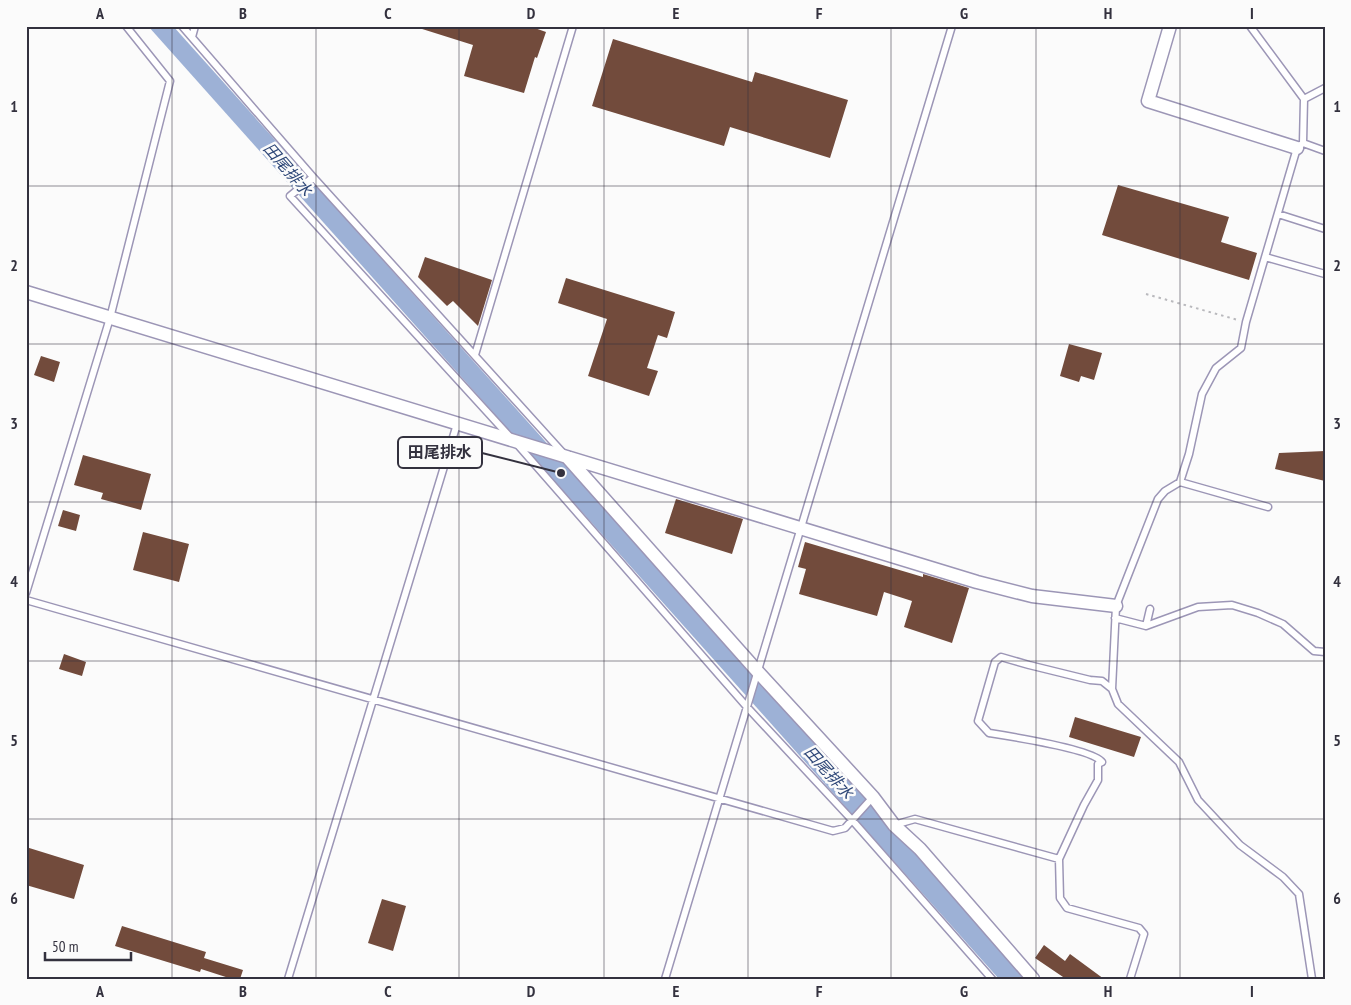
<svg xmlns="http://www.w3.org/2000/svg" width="1351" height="1005" viewBox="0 0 1351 1005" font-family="'PT Sans Narrow','Noto Sans TC',sans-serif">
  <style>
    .water { fill: #9db1d6 }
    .building { fill: #724b3c }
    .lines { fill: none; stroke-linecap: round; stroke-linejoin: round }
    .service-casing { stroke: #9c96b6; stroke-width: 9 }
    .minor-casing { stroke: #9c96b6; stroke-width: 15 }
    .path { stroke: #b9b9bd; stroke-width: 2; stroke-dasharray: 2.5 4; stroke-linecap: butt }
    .service { stroke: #fff; stroke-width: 6 }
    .minor { stroke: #fff; stroke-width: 12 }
    .grid { fill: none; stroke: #33313e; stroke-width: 1; stroke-opacity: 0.55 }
    .labels { text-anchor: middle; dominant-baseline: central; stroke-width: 5; stroke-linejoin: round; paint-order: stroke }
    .water-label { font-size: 16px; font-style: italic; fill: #2d4677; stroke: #fbfbfb }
    .leader { fill: none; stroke: #33313e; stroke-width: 2 }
    .callout-dot { fill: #33313e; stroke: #fbfbfb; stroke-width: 2 }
    .callout { fill: #fbfbfb; stroke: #33313e; stroke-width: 2 }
    .callout-label { font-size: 16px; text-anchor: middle; font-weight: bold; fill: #33313e }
    .neatline { fill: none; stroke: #33313e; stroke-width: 2 }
    .grid-label { font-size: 16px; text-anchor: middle; font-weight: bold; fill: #33313e }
  </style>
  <rect width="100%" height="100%" fill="#fbfbfb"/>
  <!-- water -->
  <path class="water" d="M148 26H173L1027 979H999Z"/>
  <!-- building -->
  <path class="building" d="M420 26H529L546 32 537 58 535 57 524 93 464 76 473 45 419 28Z
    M613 39 752 82 755 72 848 100 830 158 730 127 724 146 592 106Z
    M1118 185 1229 217 1221 242 1257 253 1249 280 1102 235Z
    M425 257 492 280 478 326 453 301 447 306 418 277Z
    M566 278 675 312 667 338 658 335 647 368 658 371 649 396 588 376 607 319 558 303Z
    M1069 344 1102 353 1094 380 1081 376 1079 382 1060 376Z
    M41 356 60 362 54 382 34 375Z
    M1325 451V481L1275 469 1279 453Z
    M83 455 151 474 141 510 101 499 103 493 74 485Z
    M676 499 743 519 732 554 665 533Z
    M63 510 80 515 76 531 58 526Z
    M143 532 189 544 179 582 133 570Z
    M805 542 923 577V574L969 588 952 643 904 627 912 601 884 592 877 616 799 594 806 569 798 567Z
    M64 654 86 662 82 676 59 669Z
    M1075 717 1141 737 1134 757 1069 737Z
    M26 847 84 865 74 899 26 885Z
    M382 899 406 906 393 951 368 943Z
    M122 926 206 952 204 958 243 970 240 979H232L201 969 200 972 115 946Z
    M1044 945 1065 961 1070 954 1104 979H1066L1035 958Z"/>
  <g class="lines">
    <!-- service casing -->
    <g class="service-casing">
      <path id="service" d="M182 26 313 177 563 453
        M1250 26 1304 99 1303 143
        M192 37 195 26
        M1304 99 1325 88
        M313 177 290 196 510 437
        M1278 214 1325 229
        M1265 257 1325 274
        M475 355 573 26
        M517 444 747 707 852 820 992 979
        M1180 482 1268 507
        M26 593 110 318 170 81 126 26
        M26 600 833 831 845 828 873 797
        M1115 618 1146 626 1198 607 1232 605 1258 613 1283 624 1314 651 1325 652
        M1146 626 1150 609
        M1112 689 1102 681 1090 680 1029 665 1001 657 995 662 978 721 989 733C1008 736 1093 749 1102 762L1098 764V780L1084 805 1059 859 1060 898 1067 908 1139 928 1144 934 1130 979
        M894 825 915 819 1059 859
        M288 979 457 424
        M665 979 952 26
        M1312 979 1299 894 1283 877 1240 845 1198 800 1179 762 1118 704 1112 689 1116 606 1158 499 1165 491 1180 482 1189 454 1202 394 1216 368 1241 348 1246 322 1297 148 1303 143 1325 151"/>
    </g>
    <!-- minor casing -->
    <g class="minor-casing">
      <path id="minor" d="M1170 26 1148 101 1297 148
        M26 292 977 582 1032 596 1116 606
        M567 457 758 672 873 797 894 825 920 849 1033 979"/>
    </g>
    <!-- path -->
    <path class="path" d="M1146 294 1238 320"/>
    <!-- service -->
    <use href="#service" class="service"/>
    <!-- minor -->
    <use href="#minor" class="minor"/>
  </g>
  <!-- grid -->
  <path class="grid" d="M172 26V979M316 26V979M459 26V979M604 26V979M748 26V979M891 26V979M1036 26V979M1180 26V979M26 186H1325M26 344H1325M26 502H1325M26 661H1325M26 819H1325"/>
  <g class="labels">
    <!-- water labels -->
    <g class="water-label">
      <text transform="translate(288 169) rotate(49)">田尾排水</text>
      <text transform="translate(829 772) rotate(48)">田尾排水</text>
    </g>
  </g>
  <!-- callouts -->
  <path class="leader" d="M561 473L482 453"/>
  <circle class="callout-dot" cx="561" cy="473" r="5"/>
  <rect class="callout" x="398" y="437" width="84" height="31" rx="5"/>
  <g class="callout-label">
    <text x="440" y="458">田尾排水</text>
  </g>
  <!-- border -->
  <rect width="1351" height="1005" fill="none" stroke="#fbfbfb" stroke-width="55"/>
  <!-- scale -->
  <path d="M45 952v8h86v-8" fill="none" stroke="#33313e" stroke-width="2.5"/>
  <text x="52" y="952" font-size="15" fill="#33313e" stroke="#fbfbfb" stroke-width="4" paint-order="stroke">50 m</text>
  <rect x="28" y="28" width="1296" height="950" class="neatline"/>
  <g class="grid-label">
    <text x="100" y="19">A</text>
    <text x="243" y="19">B</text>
    <text x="388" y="19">C</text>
    <text x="531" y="19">D</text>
    <text x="676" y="19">E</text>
    <text x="819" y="19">F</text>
    <text x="964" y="19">G</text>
    <text x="1108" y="19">H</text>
    <text x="1252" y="19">I</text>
    <text x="14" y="112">1</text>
    <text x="1337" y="112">1</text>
    <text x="14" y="271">2</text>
    <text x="1337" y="271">2</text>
    <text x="14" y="429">3</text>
    <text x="1337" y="429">3</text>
    <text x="14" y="587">4</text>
    <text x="1337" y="587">4</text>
    <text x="14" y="746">5</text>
    <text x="1337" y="746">5</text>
    <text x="14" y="904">6</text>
    <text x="1337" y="904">6</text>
    <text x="100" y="997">A</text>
    <text x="243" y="997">B</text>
    <text x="388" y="997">C</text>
    <text x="531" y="997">D</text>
    <text x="676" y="997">E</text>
    <text x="819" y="997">F</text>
    <text x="964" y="997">G</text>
    <text x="1108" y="997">H</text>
    <text x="1252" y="997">I</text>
  </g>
</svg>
